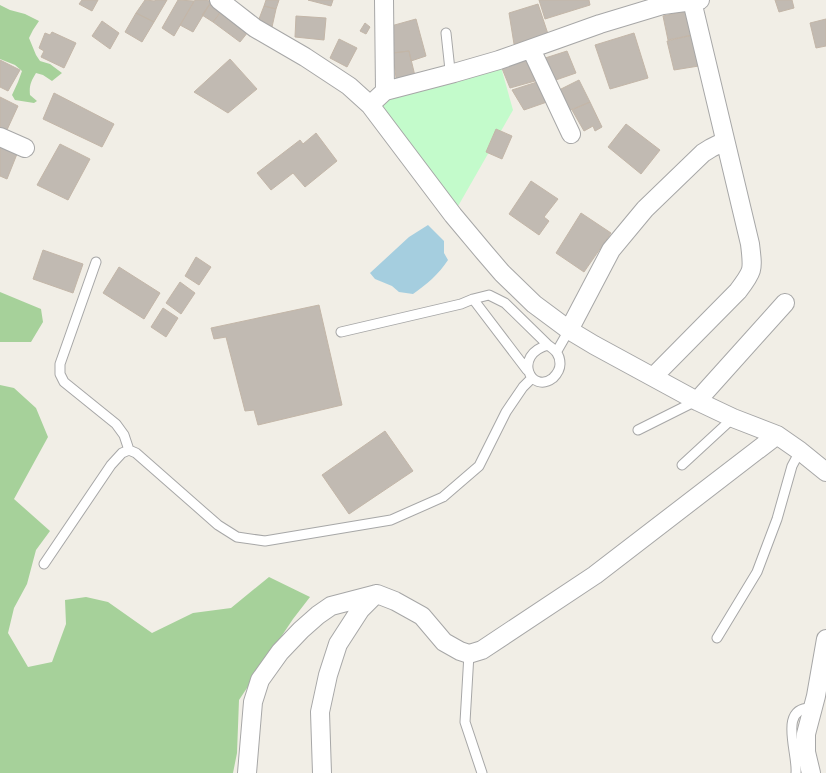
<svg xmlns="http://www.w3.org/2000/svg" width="826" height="773" viewBox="0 0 826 773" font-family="Rubik,sans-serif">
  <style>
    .forest { fill: #a6d19a }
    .park { fill: #c3fbcb }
    .water { fill: #a5cedf }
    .building { fill: #c1bab2; stroke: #c3b6a8 }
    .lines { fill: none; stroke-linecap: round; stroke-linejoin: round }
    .lane-casing { stroke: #a7a7a7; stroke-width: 11 }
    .street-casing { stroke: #a7a7a7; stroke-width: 20 }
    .lane { stroke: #fff; stroke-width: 9 }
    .street { stroke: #fff; stroke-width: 18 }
  </style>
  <rect width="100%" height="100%" fill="#f1eee6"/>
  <!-- forest -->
  <path class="forest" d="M0 5 10 10 25 14 39 21 33 30 29 38 36 55 40 61 50 64 62 73 52 81 43 75 36 73C31 81 29 86 30 95L37 101 34 103 15 100 12 95 18 82 22 71 15 65 0 59Z
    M0 292 41 309 43 322 31 342H0Z
    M0 385 14 388 36 408 48 437 14 499 50 531 36 550 27 584 14 608 8 633 28 667 52 662 66 624 65 600 86 597 108 602 152 633 193 613 231 608 269 577 310 597 293 619 239 700 237 753 233 773H0Z"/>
  <!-- park -->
  <path class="park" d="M499 60 513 110 453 215 370 105Z"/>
  <!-- water -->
  <path class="water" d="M428 225 444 241V253L448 260C439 274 426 285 413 294L399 292 392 286 375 279 370 273 409 237Z"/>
  <!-- building -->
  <path class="building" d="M82 0H98L92 11 79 4Z
    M145 0 155 1V0H167L154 22 136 13Z
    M178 0 194 1 174 36 162 28Z
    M195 0H207L211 2 193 32 180 25Z
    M266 0H279L276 9 264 6Z
    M308 0H333L331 6Z
    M539 0H589L590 5 545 19Z
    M775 0H792L794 8 779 12Z
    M211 2 221 11 213 22 202 15Z
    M538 4 548 34 514 44 509 13Z
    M264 6 276 9 272 27 259 19Z
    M691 10 697 34 668 40 663 16Z
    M221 12 248 32 240 42 213 22Z
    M136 13 154 22 142 42 125 32Z
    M296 16 326 18 324 40 295 37Z
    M416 19 426 56 411 61 409 51 393 53 391 26Z
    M826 19V46L816 48 810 23Z
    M102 21 119 33 110 49 92 36Z
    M365 23 370 27 366 34 360 31Z
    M52 32 76 43 64 68 41 57 44 51 39 48 45 33 50 35Z
    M634 33 648 78 610 89 595 45Z
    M697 34 705 65 674 70 667 41Z
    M339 39 357 48 347 67 330 58Z
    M409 51 415 76 404 81 396 78 393 53Z
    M567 51 576 73 550 82 539 60Z
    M525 58 535 81 510 88 501 66Z
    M230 59 257 89 228 113 194 92Z
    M0 60 20 70 8 91 0 87Z
    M579 80 590 102 568 111 557 91Z
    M537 82 547 102 524 110 512 90Z
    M54 93 114 124 102 147 43 119Z
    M0 97 18 106 6 132 0 128Z
    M590 102 602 127 595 131 593 126 584 131 572 110Z
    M626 124 660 150 641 174 608 147Z
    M496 129 512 136 502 159 486 152Z
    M316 133 337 161 305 187 293 173 271 190 257 173 300 140 303 144Z
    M60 144 90 159 68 200 37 185Z
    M0 146 17 154 7 179 0 176Z
    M531 181 558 199 544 217 549 221 539 235 509 214Z
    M581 213 611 233 584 272 556 253Z
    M43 250 83 264 73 293 33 279Z
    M196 257 211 267 199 285 185 276Z
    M119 267 160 293 144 319 103 293Z
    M180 282 195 293 181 314 166 303Z
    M319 305 342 405 258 425 254 410 245 411 226 337 214 339 211 328Z
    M163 308 178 318 166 337 151 327Z
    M385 431 413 471 349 514 322 475Z"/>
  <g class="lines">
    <!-- lane casing -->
    <g class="lane-casing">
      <path id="lane" d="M446 33 450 70 454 73
        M96 262 60 364V374L64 382 116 424 124 435 129 450
        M473 299 527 370
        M341 332 461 304 473 299 489 295 505 303 548 345
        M548 345C555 350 560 354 560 364 560 370 557 374 553 378 531 395 512 355 548 345Z
        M557 351 569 330
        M638 430 696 401
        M682 465 733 418
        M44 564 111 465 122 453 129 450 136 453 218 525 237 537 265 541 391 520 443 497 479 466 506 412 523 387 532 378
        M717 638 757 572 777 519 792 466 800 451
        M469 654 465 722 482 773
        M796 773C798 752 777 706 813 708"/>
    </g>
    <!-- street casing -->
    <g class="street-casing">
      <path id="street" d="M219 0 255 28 305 57 349 86 370 105 453 215 484 252 502 273 534 304 569 330 594 345 697 401 733 418 777 435 800 451 826 472
        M384 0 385 91
        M531 49 571 134
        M370 105 385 91 454 73 499 60 600 24 663 5 700 0
        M0 137 25 148
        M569 330 611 250 645 209 703 153 711 148 725 141
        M653 377 738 291C754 270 753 270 750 244L692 1
        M697 401 785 303
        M247 773 253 702 260 680 280 652 301 630 318 615 331 606 377 594 395 601 422 616 444 642 460 651 469 654 482 650 595 575 777 435
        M322 773 320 712 328 675 338 644 360 610 376 594
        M811 773 806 752V734L816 696 826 639"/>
    </g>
    <!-- lane -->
    <use href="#lane" class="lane"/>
    <!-- street -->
    <use href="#street" class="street"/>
  </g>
</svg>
